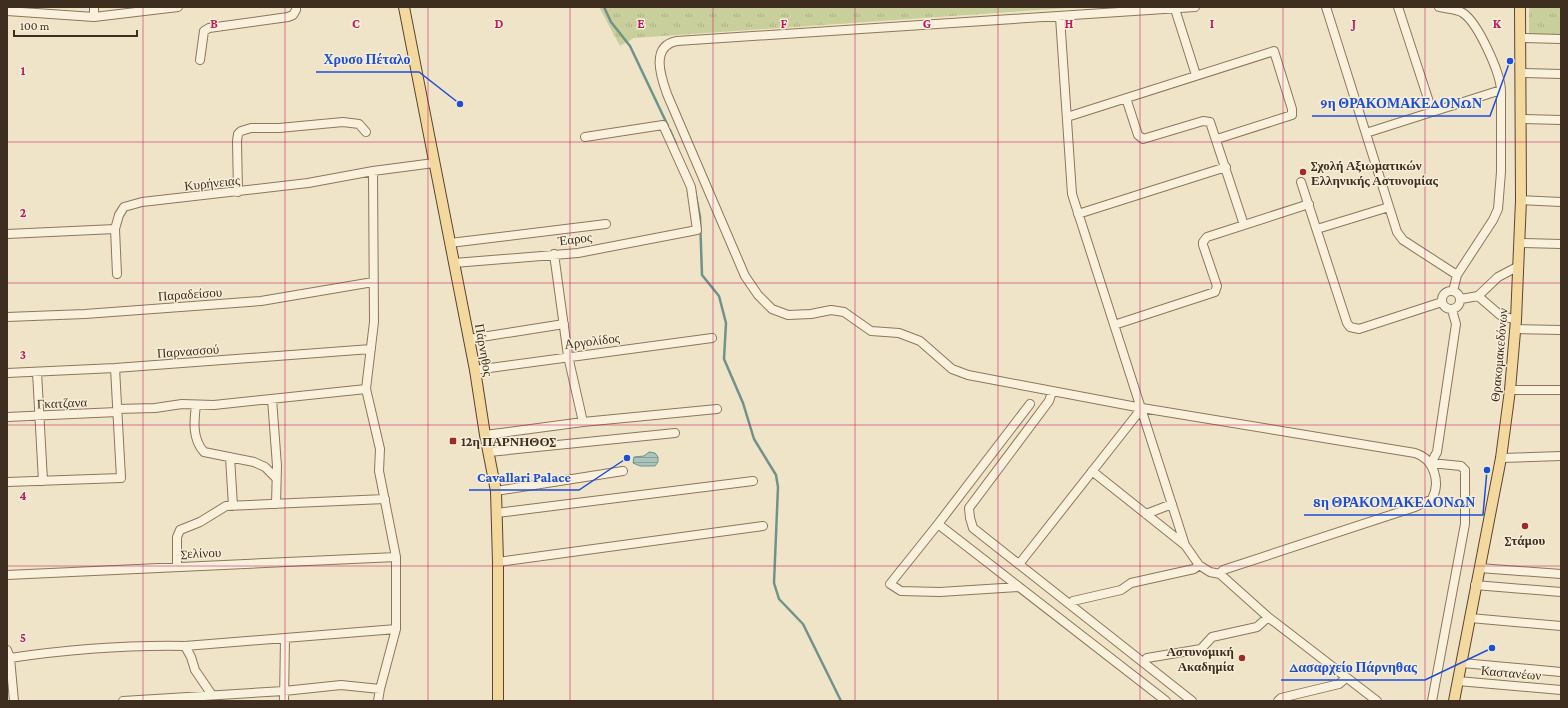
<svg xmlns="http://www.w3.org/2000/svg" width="1568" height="708" viewBox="0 0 1568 708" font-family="'Crimson Pro',serif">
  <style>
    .grass { fill: url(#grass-tufts) }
    .water { fill: url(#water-rules); stroke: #6f938a }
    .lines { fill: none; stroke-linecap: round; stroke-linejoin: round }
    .stream { stroke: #6f938a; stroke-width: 2.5 }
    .minor-casing { stroke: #8d765c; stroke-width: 10 }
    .major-casing { stroke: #5b4430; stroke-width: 12 }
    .minor { stroke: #faf1dc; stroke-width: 8 }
    .major { stroke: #f3d9a0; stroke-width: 10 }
    .grid { fill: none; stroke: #c2185b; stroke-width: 1; stroke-opacity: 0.55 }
    .poi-dot { fill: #9e2a2b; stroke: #f7eed8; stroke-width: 1.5 }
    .labels { text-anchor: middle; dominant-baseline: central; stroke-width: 3; stroke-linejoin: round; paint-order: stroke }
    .poi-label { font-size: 13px; font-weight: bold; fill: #3d2e20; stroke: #f7eed8; text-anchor: start }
    .street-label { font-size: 13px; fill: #3d2e20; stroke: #f7eed8 }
    .grid-label { font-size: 13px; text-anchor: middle; font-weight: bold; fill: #c2185b; stroke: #f7eed8; stroke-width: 3; stroke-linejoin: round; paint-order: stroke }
    .leader { fill: none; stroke: #1d4ed8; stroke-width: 1.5 }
    .callout-dot { fill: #1d4ed8; stroke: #f7eed8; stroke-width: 1.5 }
    .callout-label { font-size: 14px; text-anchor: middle; font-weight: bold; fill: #1d4ed8; stroke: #f7eed8; stroke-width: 3; stroke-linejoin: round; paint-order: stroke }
  </style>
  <defs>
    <pattern id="grass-tufts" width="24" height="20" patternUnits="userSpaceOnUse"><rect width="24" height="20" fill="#c9cf9b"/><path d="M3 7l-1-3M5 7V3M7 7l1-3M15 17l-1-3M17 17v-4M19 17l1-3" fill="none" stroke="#aeb285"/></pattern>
    <pattern id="water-rules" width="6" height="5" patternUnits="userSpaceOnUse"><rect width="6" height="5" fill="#a9c4bc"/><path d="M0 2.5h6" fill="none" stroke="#8ba098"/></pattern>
  </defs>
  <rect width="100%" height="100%" fill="#f0e4c8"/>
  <!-- grass -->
  <path class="grass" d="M599 7H1082L634 38 620 46Z
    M1529 7H1561V37L1529 36Z"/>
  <!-- water -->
  <path class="water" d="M649 452 655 453 658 457V462L655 466H640L633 463 634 457 644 456Z"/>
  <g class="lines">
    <!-- stream -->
    <path class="stream" d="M604 7 611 22 630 46 668 126
      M670 130 676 144
      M695 191 700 217 702 275 719 296 726 323 724 359 743 403 754 439 776 475 778 487 774 583 779 599 803 624 841 701"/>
    <!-- minor casing -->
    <g class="minor-casing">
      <path id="minor" d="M94 7V17
        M1195 7 677 41C650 46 661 77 667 94L745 276 758 295 772 309 788 315 811 314 831 310 844 312 871 331 899 333 920 341 952 369 968 375 1142 408 1415 453C1434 459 1441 482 1432 499L1415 507 1223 570 1220 574
        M1326 7 1397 232 1403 240 1457 275 1453 291
        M1398 7 1432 111
        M1439 7C1446 9 1457 9 1463 13 1478 23 1500 72 1501 90V172L1498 209 1493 220 1457 275
        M1175 9 1196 75
        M7 11 94 17 178 7
        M1060 17 1072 194 1185 545
        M1521 38 1561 39
        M200 60 204 31 209 28 288 17 293 15 296 10V7
        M1521 73 1561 74
        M1126 98 1138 135 1143 139 1203 121 1210 122 1244 225
        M1067 117 1274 51 1292 109V115L1217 139
        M1521 119 1561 120
        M1366 133 1501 90
        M373 171 374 322 366 389 380 449 379 471 396 557V629L380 689 378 701
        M1301 182 1347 323 1350 327 1359 329 1442 302
        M238 192 237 141 238 134 241 131 251 128H279L343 122 359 124 366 132
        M1521 200 1561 202
        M1078 214 1226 167
        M115 229 117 274
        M1317 229 1389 207
        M7 234 115 229 119 215 124 207 142 202 308 183 373 171 434 163
        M450 243 606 224
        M1520 243 1561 244
        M554 254 568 356 583 422
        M454 263 578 253 697 230 691 187 663 125 585 137
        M1442 300a9 9 0 1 1 18 0a9 9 0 1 1-18 0Z
        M1478 296 1500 315 1516 320
        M1461 299 1478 296 1498 277 1519 266
        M7 317 85 314 261 301 373 282
        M1114 325 1215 292 1217 286 1203 245V242L1207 237 1309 204
        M1515 329 1561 330
        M469 339 564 324
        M475 370 712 338
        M37 372 43 481
        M7 373 115 368 371 349
        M1510 390H1561
        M1052 392 1049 401 969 508 970 518 973 528 1192 701
        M272 399 277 466 276 504
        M1030 404 938 524 1166 701
        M196 405C194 421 192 439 204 452L254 462 265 467 276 478
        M117 409 155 408 182 404 214 405 366 389
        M7 417 117 412
        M485 435 583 422 717 409
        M489 452 675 433
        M230 457 233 506
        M1501 458 1561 456
        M1092 471 1185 545 1199 565 1210 572 1220 574 1268 617 1377 701
        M7 482 121 478 115 368
        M496 491 623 471
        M497 513 753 481
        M1146 514 1172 504
        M938 524 890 584 901 591 940 592 1019 587
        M498 562 763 526
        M1020 563 1142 408
        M177 566V537L180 530 200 522 226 506 385 499
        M1479 568 1561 574
        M7 575 396 557
        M1475 585 1561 592
        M1070 604 1073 601 1121 590 1131 583 1194 569 1199 565
        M1470 618 1561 626
        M185 646 191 657 195 670 212 695
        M7 650 10 658 14 701
        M10 658C65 650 129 645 185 646L396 629
        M1144 662 1147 658 1201 649 1212 637 1257 627 1268 617
        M1462 663 1561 672
        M1458 681 1561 690
        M123 701 284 691 341 685 380 689
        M284 701 285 638
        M1278 701 1281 698 1339 684 1346 678
        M1432 701 1465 524V470L1461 466 1431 463 1437 452 1456 324 1452 310"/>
    </g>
    <!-- major casing -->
    <g class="major-casing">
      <path id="major" d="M404 7 475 370 485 435 496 491 498 562V701
        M1454 701 1501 458 1510 390 1516 320 1521 200 1520 7"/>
    </g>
    <!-- minor -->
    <use href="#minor" class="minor"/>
    <!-- major -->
    <use href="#major" class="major"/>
  </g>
  <!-- grid -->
  <path class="grid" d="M143 7V701M285 7V701M428 7V701M570 7V701M713 7V701M855 7V701M998 7V701M1140 7V701M1283 7V701M1425 7V701M7 142H1561M7 283H1561M7 425H1561M7 566H1561"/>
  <!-- markers -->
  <g class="poi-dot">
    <circle cx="1303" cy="172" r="4"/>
    <rect x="449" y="437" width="8" height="8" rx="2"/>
    <circle cx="1525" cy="526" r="4"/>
    <circle cx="1242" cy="658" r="4"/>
  </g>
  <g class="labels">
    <!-- poi labels -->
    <g class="poi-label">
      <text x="1311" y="165">Σχολή Αξιωματικών<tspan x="1311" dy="15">Ελληνικής Αστυνομίας</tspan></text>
      <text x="461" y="441">12η ΠΑΡΝΗΘΟΣ</text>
      <text x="1525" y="540" text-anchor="middle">Στάμου</text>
      <text x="1234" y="651" text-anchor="end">Αστυνομική<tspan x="1234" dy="15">Ακαδημία</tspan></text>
    </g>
    <!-- street labels -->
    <g class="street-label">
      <text transform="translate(212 183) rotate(-6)">Κυρήνειας</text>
      <text transform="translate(575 239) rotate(-7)">Έαρος</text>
      <text transform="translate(190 294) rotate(-4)">Παραδείσου</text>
      <text transform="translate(592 341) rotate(-7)">Αργολίδος</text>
      <text transform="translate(484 350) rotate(80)">Πάρνηθος</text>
      <text transform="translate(188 351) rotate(-4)">Παρνασσού</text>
      <text transform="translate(1499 355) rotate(-85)">Θρακομακεδόνων</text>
      <text transform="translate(62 403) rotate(-2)">Γκατζανα</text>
      <text transform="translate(201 553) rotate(-2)">Σελίνου</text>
      <text transform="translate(1511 673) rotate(5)">Καστανέων</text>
    </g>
  </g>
  <g class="grid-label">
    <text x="214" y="28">B</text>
    <text x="356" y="28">C</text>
    <text x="499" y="28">D</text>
    <text x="641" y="28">E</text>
    <text x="784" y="28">F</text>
    <text x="927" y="28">G</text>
    <text x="1069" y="28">H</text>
    <text x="1212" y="28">I</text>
    <text x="1354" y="28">J</text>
    <text x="1497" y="28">K</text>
    <text x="23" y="75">1</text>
    <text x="23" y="217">2</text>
    <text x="23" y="359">3</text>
    <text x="23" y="500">4</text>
    <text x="23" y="642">5</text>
  </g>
  <!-- callouts -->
  <path class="leader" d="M460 104L419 72H316M1510 61L1490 116H1312M627 458L579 490H469M1487 470L1483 515H1304M1492 648L1425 680H1281"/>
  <g class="callout-dot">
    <circle cx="460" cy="104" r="4"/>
    <circle cx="1510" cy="61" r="4"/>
    <circle cx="627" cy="458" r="4"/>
    <circle cx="1487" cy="470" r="4"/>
    <circle cx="1492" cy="648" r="4"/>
  </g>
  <g class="callout-label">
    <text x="367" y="64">Χρυσο Πέταλο</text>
    <text x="1401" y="108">9η ΘΡΑΚΟΜΑΚΕΔΟΝΩΝ</text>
    <text x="524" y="482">Cavallari Palace</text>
    <text x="1394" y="507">8η ΘΡΑΚΟΜΑΚΕΔΟΝΩΝ</text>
    <text x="1353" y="672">Δασαρχείο Πάρνηθας</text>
  </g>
  <!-- border -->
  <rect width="1568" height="708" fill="none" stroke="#3d2e20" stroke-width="16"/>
  <!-- scale -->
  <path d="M14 30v6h123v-6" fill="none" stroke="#3d2e20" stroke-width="2"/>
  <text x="20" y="30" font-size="12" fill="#3d2e20" stroke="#f7eed8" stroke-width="3" paint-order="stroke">100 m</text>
</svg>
